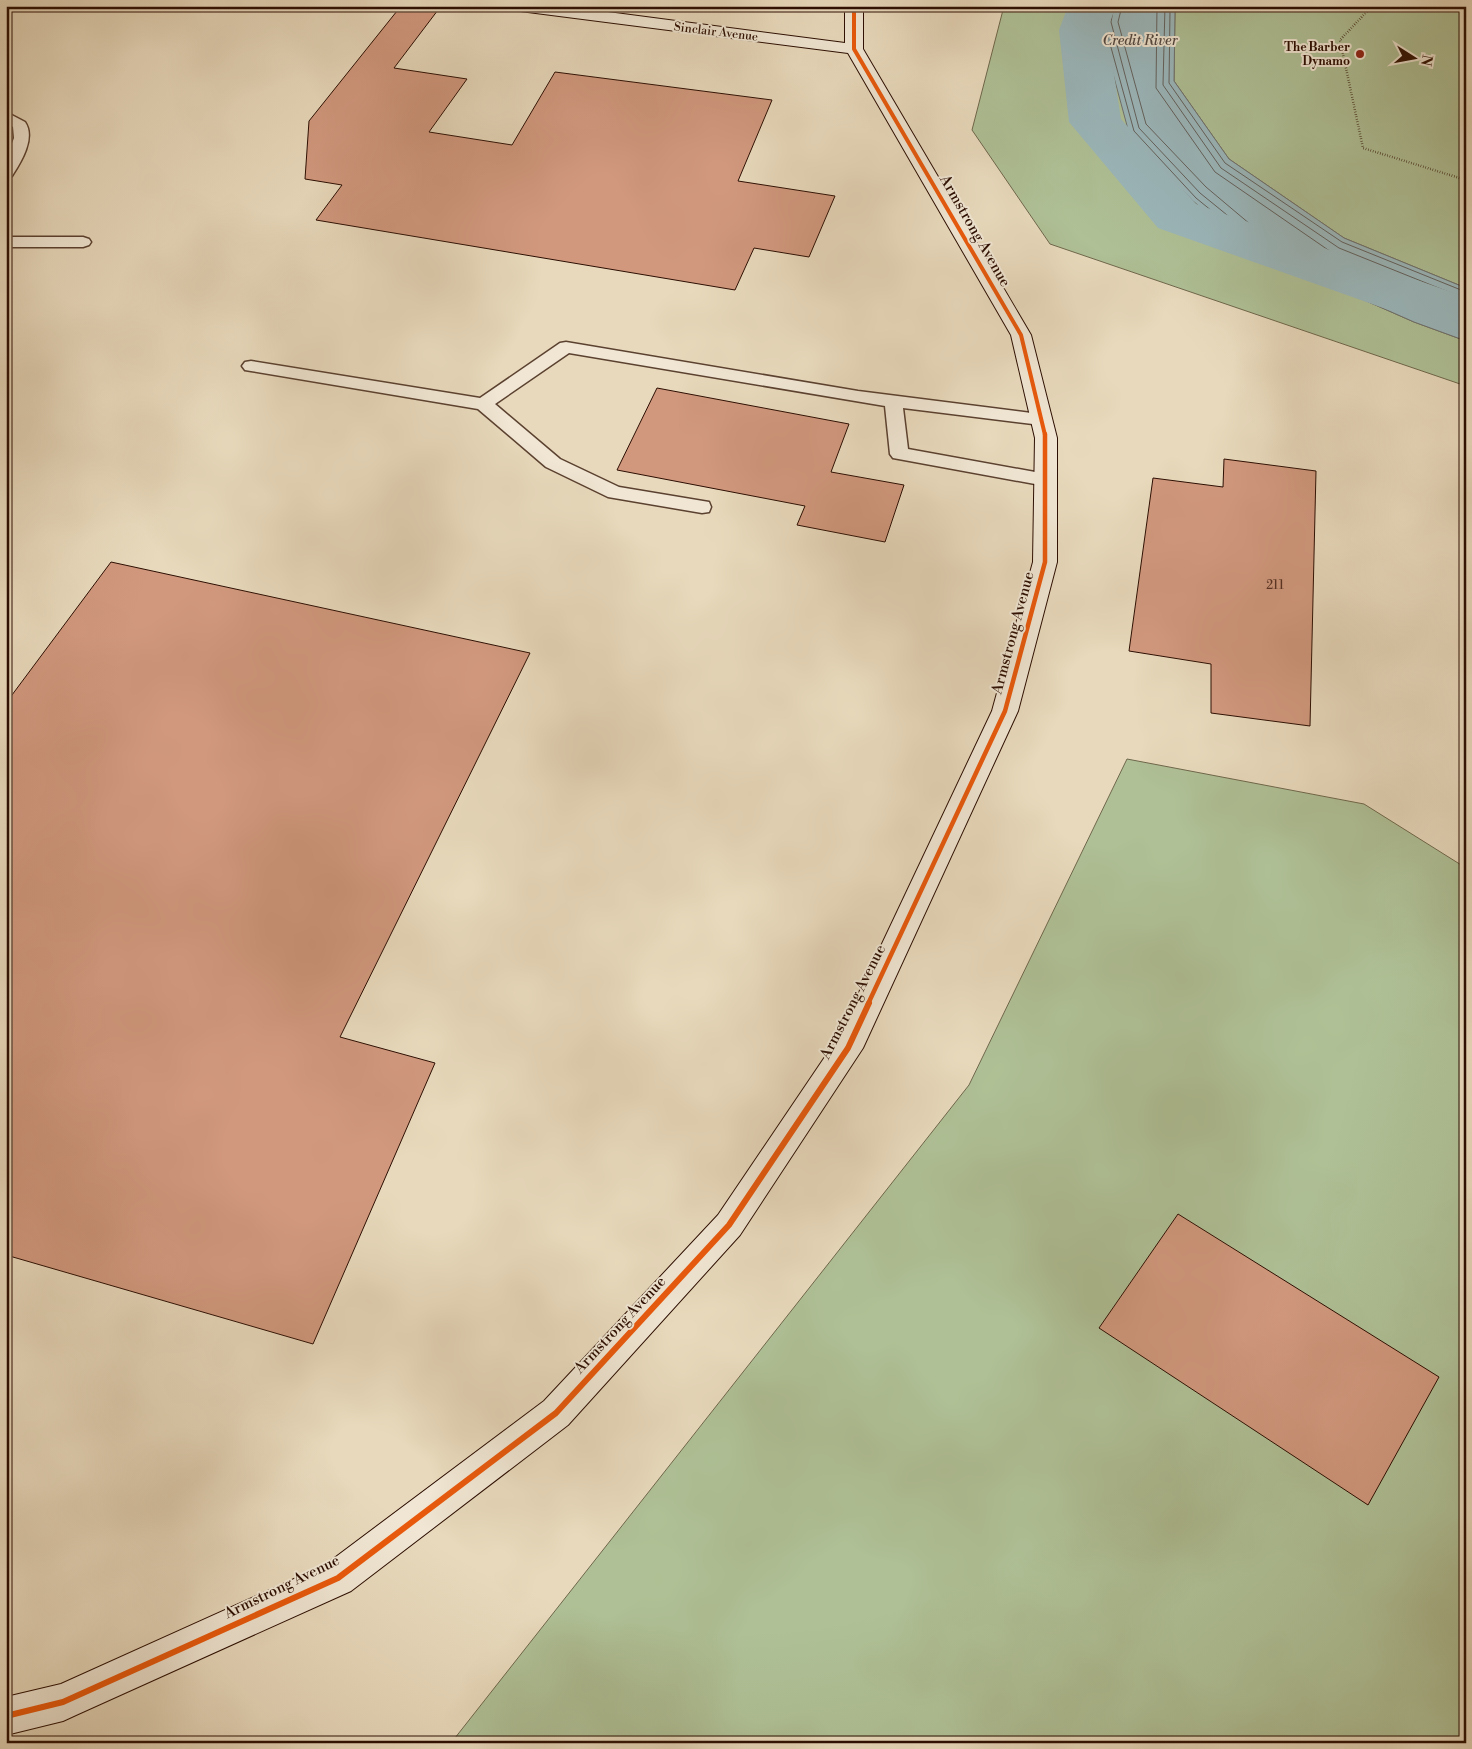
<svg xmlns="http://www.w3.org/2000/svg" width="1472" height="1749" viewBox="0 0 1472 1749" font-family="'Libre Bodoni',serif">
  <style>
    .green { fill: #afc096; stroke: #6e674c }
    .water { fill: #9bb7bb; stroke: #6f7371 }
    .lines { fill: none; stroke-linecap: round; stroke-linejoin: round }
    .shore { stroke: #64625e; stroke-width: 1 }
    .river { fill: #9bb7bb; fill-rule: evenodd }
    .building { fill: #d1987e; stroke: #2c0e02 }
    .lane-casing { stroke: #5b4130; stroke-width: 3 }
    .secondary-casing { stroke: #2c0e02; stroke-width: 2 }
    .path { stroke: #2c0e02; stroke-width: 2.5; stroke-dasharray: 0.5 2; stroke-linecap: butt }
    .lane { fill: #f0e6d3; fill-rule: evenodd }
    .secondary { fill: #f0e6d3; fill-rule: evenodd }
    .cycleway-far2-casing { stroke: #f0e6d3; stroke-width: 6 }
    .cycleway-far1-casing { stroke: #f0e6d3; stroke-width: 8 }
    .cycleway-casing { stroke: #f0e6d3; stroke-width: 9 }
    .cycleway-far2 { stroke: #e8590c; stroke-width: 4 }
    .cycleway-far1 { stroke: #e8590c; stroke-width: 4.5 }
    .cycleway { stroke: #e8590c; stroke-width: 6 }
    .poi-dot { fill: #8f2418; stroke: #f0e6d3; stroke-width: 2 }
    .labels { text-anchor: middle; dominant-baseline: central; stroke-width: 4; stroke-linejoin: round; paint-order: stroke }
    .far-street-label { font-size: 12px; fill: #2c0e02; stroke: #f0e6d3 }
    .far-poi-label { font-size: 12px; font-weight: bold; fill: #2c0e02; stroke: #f0e6d3; text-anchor: end }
    .number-label { font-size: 12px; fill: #553021 }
    .far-water-label { font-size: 14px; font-style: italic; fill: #534943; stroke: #f0e6d3 }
    .street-label { font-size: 15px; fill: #2c0e02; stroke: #f0e6d3 }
  </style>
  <rect width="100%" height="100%" fill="#e8d9bc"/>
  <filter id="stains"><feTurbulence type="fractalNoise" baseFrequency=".004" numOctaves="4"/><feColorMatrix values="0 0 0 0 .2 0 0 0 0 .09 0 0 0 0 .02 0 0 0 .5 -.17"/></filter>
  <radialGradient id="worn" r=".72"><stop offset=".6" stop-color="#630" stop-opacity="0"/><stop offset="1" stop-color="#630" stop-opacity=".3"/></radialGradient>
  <!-- green -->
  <path class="green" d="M1004 6H1103L1099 22 1253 251 1414 322 1466 341V386L1050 244 972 130Z
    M1179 6H1466V288L1344 238 1229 159 1174 81 1175 11Z
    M1127 759 1364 804 1466 868V1743H451L969 1085Z"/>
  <!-- water -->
  <path class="water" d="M1103 6H1179L1175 11 1174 81 1229 159 1344 238 1466 288V341L1414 322 1253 251 1193 201 1129 133 1099 22Z"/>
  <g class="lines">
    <!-- shore -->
    <path class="shore" d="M1108 6 1104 22 1134 131 1196 198 1255 246 1416 317 1466 335
      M1114 6 1111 22 1139 128 1200 193 1259 241 1418 311 1466 329
      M1122 6 1118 22 1146 124 1206 187 1263 235 1421 304 1466 321
      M1157 6 1156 88 1215 172 1334 254 1457 305 1466 306
      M1165 6 1163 85 1221 168 1339 248 1466 299
      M1172 6 1170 11 1169 83 1225 163 1342 242 1466 292"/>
    <!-- river -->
    <path class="river" d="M1068 6H1116L1107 30 1121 119 1196 204 1466 297V335L1445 330 1158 228 1069 122 1059 30Z"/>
  </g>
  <!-- building -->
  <path class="building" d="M401 6H441L394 68 467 79 429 132 512 145 555 72 772 100 738 181 835 196 809 257 754 248 735 290 316 220 342 185 305 179 309 121Z
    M657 388 849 424 831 472 904 485 885 542 797 525 805 506 617 470Z
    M1224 459 1316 471 1310 726 1211 713V664L1129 651 1153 478 1223 487Z
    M111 562 530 653 340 1037 435 1063 313 1344 6 1255V703Z
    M1178 1214 1439 1377 1368 1505 1099 1328Z"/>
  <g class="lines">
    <!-- lane casing -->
    <g class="lane-casing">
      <path id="lane" d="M6 112 25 122C36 138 21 162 12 176L6 178V159L14 138 13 127 6 123Z
        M6 237H83L89 239 91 242 89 245 83 247H6Z
        M566 342 858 391 1047 415 1050 419 1047 423 1041 425 903 408 908 449 1046 474 1053 476 1055 480 1053 484 1046 486 893 458 890 454 885 406 569 353 495 404 560 459 619 487 709 502 711 507 709 512 702 513 608 497 546 467 478 409 251 371 245 370 242 366 245 362 251 361 480 398 560 343Z"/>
    </g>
    <!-- secondary casing -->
    <g class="secondary-casing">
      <path id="secondary" d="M512 6H562L845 43V6H863V49L1031 335 1057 438V562L1018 711 863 1048 740 1235 568 1425 351 1591 76 1715 63 1721 6 1735V1697L61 1684 325 1565 544 1401 718 1215 837 1039 992 711 1033 562 1035 438 1011 335 848 53 520 11 514 10Z"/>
    </g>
    <!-- path -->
    <path class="path" d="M1372 6 1340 40 1363 148 1466 180"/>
    <!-- lane -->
    <use href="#lane" class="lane"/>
    <!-- secondary -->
    <use href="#secondary" class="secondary"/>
    <!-- cycleway-far2 casing -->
    <g class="cycleway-far2-casing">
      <path id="cycleway-far2" d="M854 6V49L1021 335 1045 435"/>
    </g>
    <!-- cycleway-far1 casing -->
    <g class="cycleway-far1-casing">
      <path id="cycleway-far1" d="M868 1004 1005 711 1045 562V434"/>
    </g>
    <!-- cycleway casing -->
    <g class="cycleway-casing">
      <path id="cycleway" d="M6 1716 63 1702 338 1578 556 1413 729 1225 848 1048 869 1003"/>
    </g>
    <!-- cycleway-far2 -->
    <use href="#cycleway-far2" class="cycleway-far2"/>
    <!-- cycleway-far1 -->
    <use href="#cycleway-far1" class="cycleway-far1"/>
    <!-- cycleway -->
    <use href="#cycleway" class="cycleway"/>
  </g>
  <!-- markers -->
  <circle class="poi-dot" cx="1360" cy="54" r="5"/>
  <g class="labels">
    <!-- far-street labels -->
    <g class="far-street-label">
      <text transform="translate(716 32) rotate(7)">Sinclair Avenue</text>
    </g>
    <!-- far-poi labels -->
    <g class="far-poi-label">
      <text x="1350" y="47">The Barber<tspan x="1350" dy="14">Dynamo</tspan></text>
    </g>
    <!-- number labels -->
    <g class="number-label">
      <text x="1275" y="585">211</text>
    </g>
    <!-- far-water labels -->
    <g class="far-water-label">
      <text x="1140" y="41">Credit River</text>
    </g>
    <!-- street labels -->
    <g class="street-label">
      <text transform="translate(975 231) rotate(60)">Armstrong Avenue</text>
      <text transform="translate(1013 633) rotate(-75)">Armstrong Avenue</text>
      <text transform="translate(853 1002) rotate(-63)">Armstrong Avenue</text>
      <text transform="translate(620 1325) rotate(-47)">Armstrong Avenue</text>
      <text transform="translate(282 1587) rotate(-26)">Armstrong Avenue</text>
    </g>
  </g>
  <!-- margin -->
  <rect width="1472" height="1749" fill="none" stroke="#e8d9bc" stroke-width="25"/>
  <rect x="8" y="8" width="1457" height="1734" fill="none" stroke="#2c0e02" stroke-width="2.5"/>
  <rect x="12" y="12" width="1447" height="1724" fill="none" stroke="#2c0e02"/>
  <!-- north arrow -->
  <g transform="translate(1414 58) rotate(101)" stroke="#f0e6d3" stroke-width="4" paint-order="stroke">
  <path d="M0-4L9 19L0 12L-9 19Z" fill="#2c0e02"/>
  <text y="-8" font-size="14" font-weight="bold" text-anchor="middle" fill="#2c0e02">N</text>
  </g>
  <rect width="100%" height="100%" filter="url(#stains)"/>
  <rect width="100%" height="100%" fill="url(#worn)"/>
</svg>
